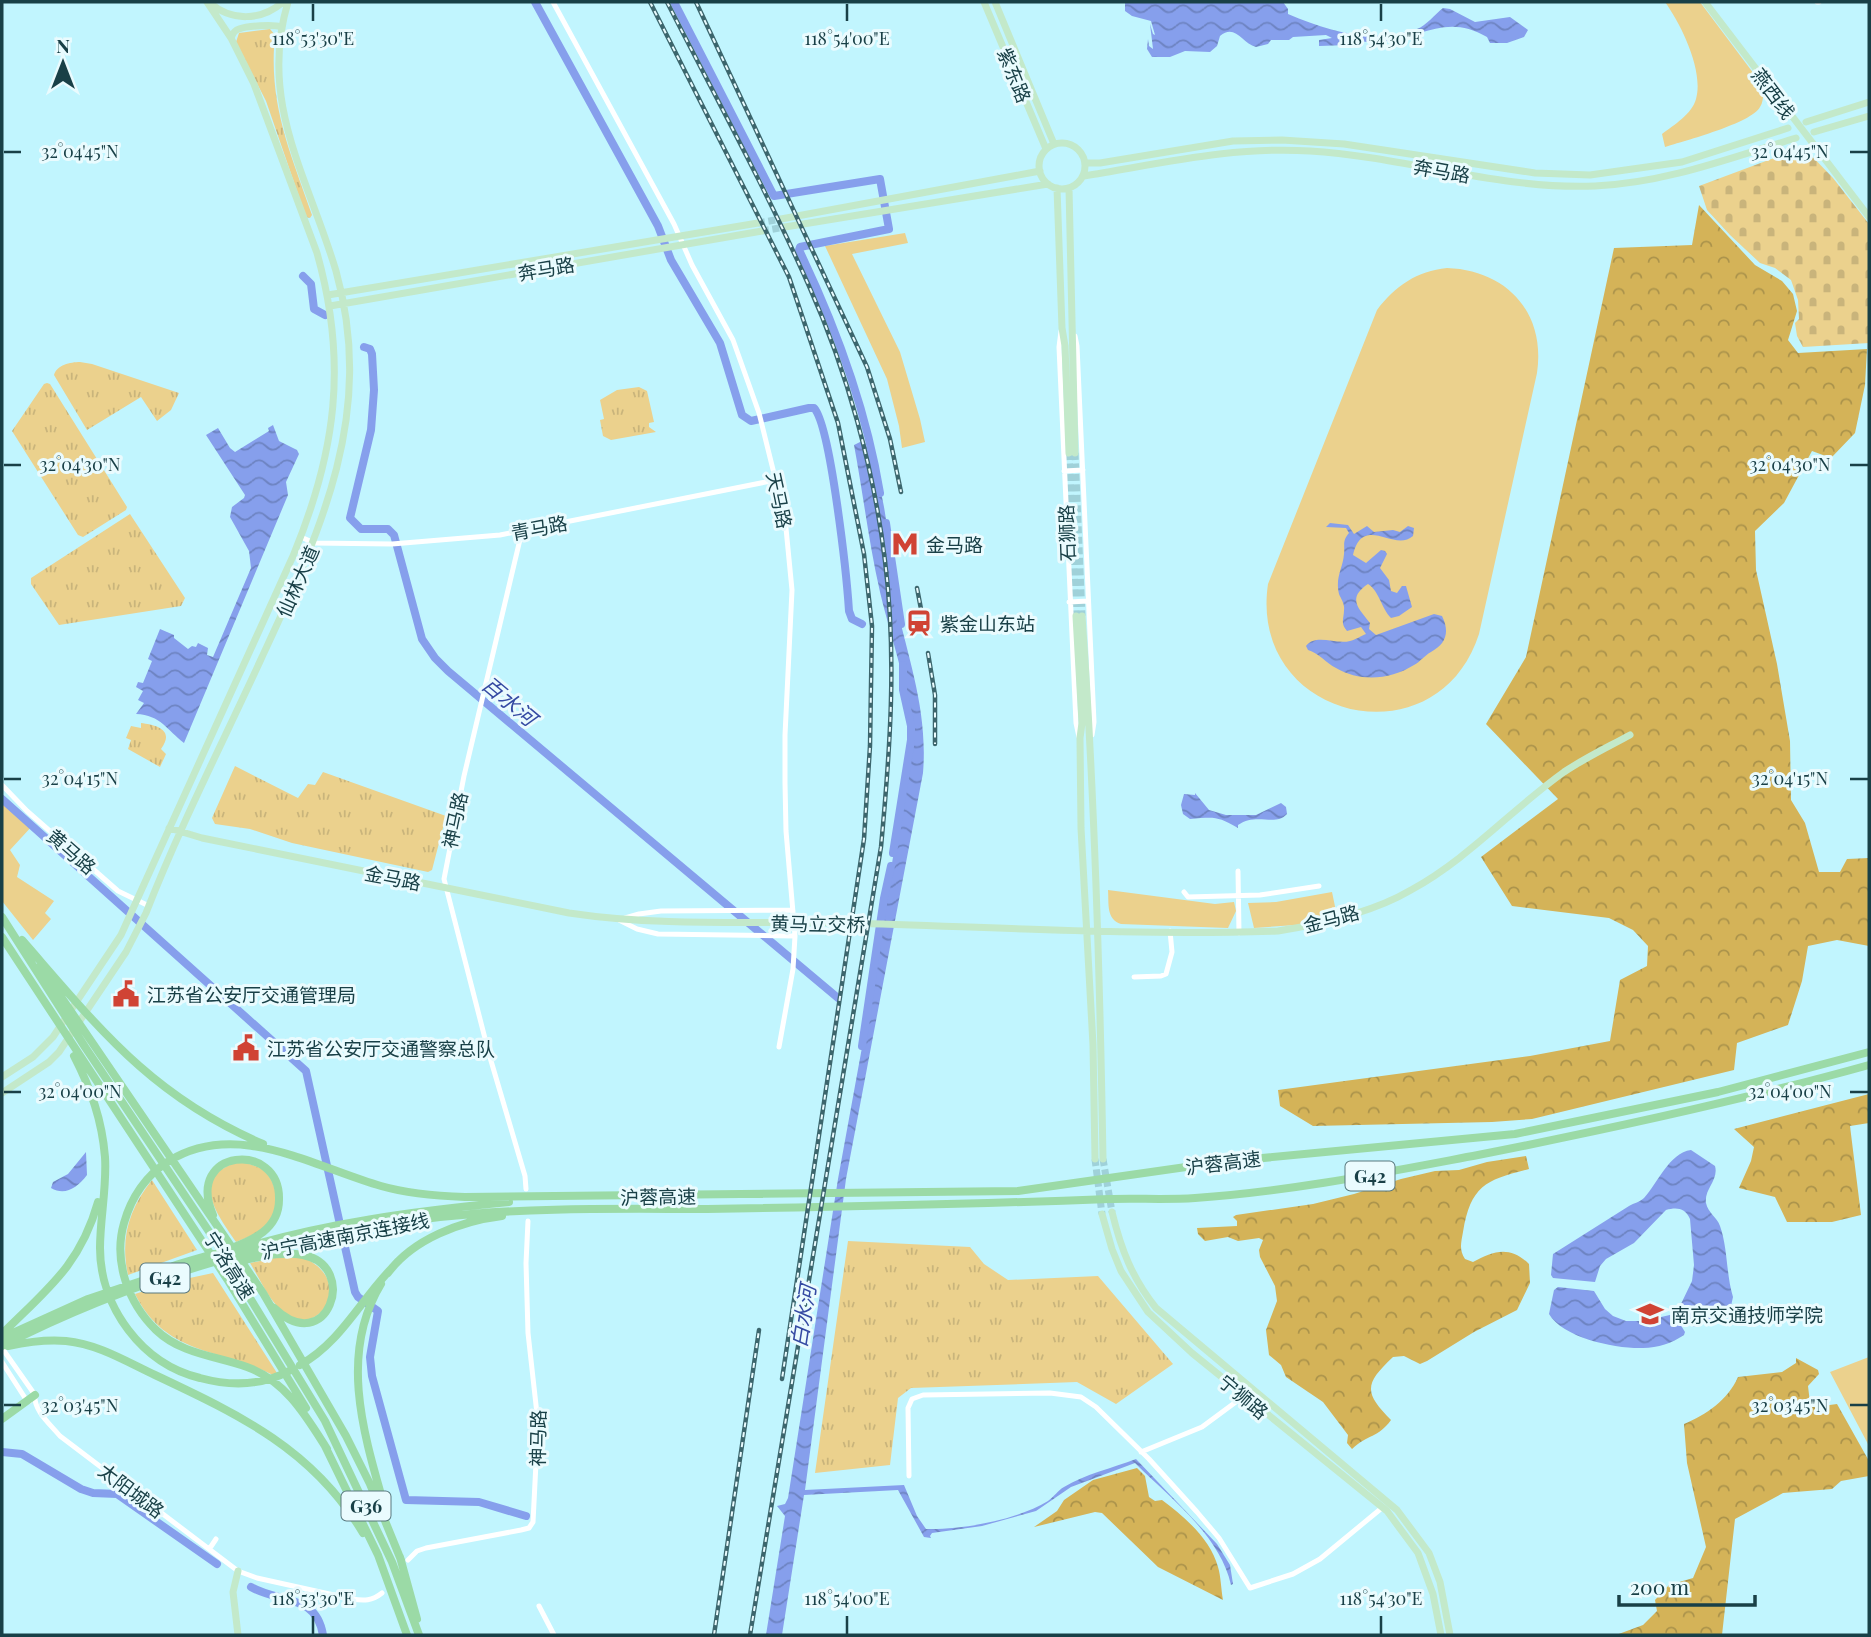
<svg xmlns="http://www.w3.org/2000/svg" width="1871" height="1637" viewBox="0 0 1871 1637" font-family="'Playfair Display','Noto Sans SC',serif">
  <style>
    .grass { fill: url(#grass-tufts) }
    .forest { fill: url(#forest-crowns) }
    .cemetery { fill: url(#cemetery-stones) }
    .park { fill: #ebd18d }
    .water { fill: url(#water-waves) }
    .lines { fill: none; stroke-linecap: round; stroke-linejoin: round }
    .river { stroke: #869fec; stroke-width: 8 }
    .major-tunnel { stroke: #9fd1d9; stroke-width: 7; stroke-dasharray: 7 3.5; stroke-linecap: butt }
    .minor { stroke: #fff; stroke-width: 5 }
    .major { stroke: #c3e9ca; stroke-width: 7 }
    .highway { stroke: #9bdaa6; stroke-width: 8 }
    .rail-casing { stroke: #3c666d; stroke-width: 4.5 }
    .rail { stroke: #eafbfe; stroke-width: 2; stroke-dasharray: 5; stroke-linecap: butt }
    .ticks { fill: none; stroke: #194047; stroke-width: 2.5 }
    .labels { text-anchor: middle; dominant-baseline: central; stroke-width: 6; stroke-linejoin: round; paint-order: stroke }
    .shield { fill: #eafbfe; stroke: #58787e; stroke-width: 2 }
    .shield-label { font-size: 18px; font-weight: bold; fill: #194047 }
    .street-label { font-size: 19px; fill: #194047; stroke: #eafbfe }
    .poi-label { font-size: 19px; fill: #194047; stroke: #eafbfe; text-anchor: start }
    .water-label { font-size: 21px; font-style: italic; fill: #354aa3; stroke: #eafbfe }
    .ticks-label { font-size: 18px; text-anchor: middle; fill: #194047; stroke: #eafbfe; stroke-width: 6; stroke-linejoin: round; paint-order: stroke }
  </style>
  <defs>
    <pattern id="grass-tufts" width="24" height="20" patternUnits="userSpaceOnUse" patternTransform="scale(1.75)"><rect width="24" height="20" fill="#ebd18d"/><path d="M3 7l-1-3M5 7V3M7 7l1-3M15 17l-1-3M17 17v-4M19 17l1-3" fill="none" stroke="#c9b47b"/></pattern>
    <pattern id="forest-crowns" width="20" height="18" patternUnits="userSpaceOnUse" patternTransform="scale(1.75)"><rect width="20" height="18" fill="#d4b358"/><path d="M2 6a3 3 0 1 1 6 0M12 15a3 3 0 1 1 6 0" fill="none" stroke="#ab934b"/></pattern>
    <pattern id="cemetery-stones" width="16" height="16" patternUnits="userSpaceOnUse" patternTransform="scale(1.75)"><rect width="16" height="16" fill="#ebd18d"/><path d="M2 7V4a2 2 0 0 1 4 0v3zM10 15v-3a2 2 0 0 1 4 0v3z" fill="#c9b47b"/></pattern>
    <pattern id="water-waves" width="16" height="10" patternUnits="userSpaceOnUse" patternTransform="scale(1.75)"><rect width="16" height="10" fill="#869fec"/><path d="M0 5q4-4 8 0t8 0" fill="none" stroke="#6d83c1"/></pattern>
  </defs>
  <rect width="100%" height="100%" fill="#c1f5fe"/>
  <!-- grass -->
  <path class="grass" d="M270 29 275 35C268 104 290 151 312 215L310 218 306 217 266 101 236 42 239 33Z
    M80 362 92 364 179 393 171 410 157 421 141 397 87 430 54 375C57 365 70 362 80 362Z
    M47 383 50 384 127 507 126 510 83 537 78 535 12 431 44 384Z
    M639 387 647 391 654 422 649 423V427L656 432 611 440 603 436 600 420 604 419 600 400 617 390Z
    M130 514 185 598 181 606 59 625 31 584V578Z
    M141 723C157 725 175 730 161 749L166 754 160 767 128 749 131 740 126 738 131 726 141 728Z
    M235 766 298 798 308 784 315 785 323 772 446 816 432 870 428 872 292 843 250 829 215 824 212 818Z
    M242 1161C248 1164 258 1166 263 1170 279 1183 281 1212 266 1226 258 1234 246 1238 236 1242 215 1212 188 1175 242 1161Z
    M152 1180 197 1250 128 1275C120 1238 129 1209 152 1180Z
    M848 1241 970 1247 984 1264 1008 1280 1098 1276 1173 1364 1116 1404 1077 1382 911 1388 898 1398 890 1465 815 1473Z
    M302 1257C359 1281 316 1342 283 1312 268 1299 260 1279 250 1263L274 1258Z
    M213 1273 277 1373 273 1375C220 1348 166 1356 135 1294L171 1282Z"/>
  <!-- forest -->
  <path class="forest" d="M1699 205 1755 265 1782 281 1793 294 1797 311 1788 340 1798 353 1867 349 1865 385 1855 433 1831 458 1812 451 1784 503 1755 531 1756 570 1777 664 1790 741 1791 800 1805 823 1819 872H1840L1847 859 1869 858V946L1837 940 1808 946 1802 981 1788 1025 1737 1043 1734 1070 1532 1119 1492 1122 1313 1126 1280 1106 1278 1090 1530 1056 1610 1041 1620 980 1647 966 1648 946 1633 930 1609 918 1512 906 1481 857 1558 799 1486 724 1526 657 1614 248 1692 245Z
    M1869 1094V1123L1850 1126 1861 1215 1832 1222H1787L1775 1197 1739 1188 1751 1161 1754 1147 1734 1129Z
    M1526 1156 1529 1169C1486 1180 1471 1185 1463 1232 1461 1243 1459 1250 1465 1259L1473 1262C1493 1251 1510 1245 1529 1264L1530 1283 1517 1310 1474 1332 1427 1361 1420 1364 1404 1356 1393 1357C1363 1385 1365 1393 1391 1420 1378 1438 1368 1434 1352 1449L1347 1443 1348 1435 1323 1402 1286 1377 1281 1365 1269 1355 1266 1330 1277 1301 1275 1286 1260 1257 1259 1250 1263 1240 1259 1238 1238 1241 1228 1237 1205 1241 1198 1234 1197 1228 1237 1226V1221L1233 1217 1236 1215 1313 1204 1354 1194 1401 1179 1435 1171 1459 1170 1487 1162Z
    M1796 1358 1818 1370 1819 1374 1808 1386 1810 1403 1815 1407 1837 1404 1869 1461V1476L1841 1481 1832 1489 1783 1493 1735 1519 1722 1635H1616L1643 1625 1657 1611 1655 1600 1669 1585 1693 1578 1706 1547 1687 1463 1684 1424C1706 1415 1728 1400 1738 1377L1782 1372 1796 1363Z
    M1137 1468 1145 1476 1149 1497 1155 1501 1162 1500C1184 1516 1211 1540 1218 1567 1221 1577 1221 1589 1223 1600L1158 1567 1102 1513 1095 1512 1034 1527 1057 1511 1064 1500 1093 1480Z"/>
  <!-- cemetery -->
  <path class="cemetery" d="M1803 147 1833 178 1869 224V343L1803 347 1797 336 1795 323 1799 319 1798 300 1791 280 1775 268 1760 263 1730 235 1707 210 1699 186Z"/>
  <!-- park -->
  <path class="park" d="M1665 2H1700L1763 86C1763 93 1764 101 1760 107 1752 123 1684 141 1665 147L1662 134C1674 125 1692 114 1696 99 1704 71 1681 24 1665 2Z
    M905 233 908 243 852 254 900 352 920 419 925 442 902 448 899 426 887 379 825 246Z
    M1447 268C1506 270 1546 312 1537 373L1479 634C1437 764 1248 720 1268 584L1377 310C1395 286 1417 271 1447 268Z
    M2 794 33 825 10 850 20 865 17 877 54 901 45 913 51 919 33 940 2 901Z
    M1108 890 1215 904 1234 902 1236 911 1228 928 1121 924C1106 919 1109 904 1108 890Z
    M1332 892 1337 916 1310 924 1254 928 1248 903 1276 902Z
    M1869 1357V1446L1830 1372Z"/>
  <!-- water -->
  <path class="water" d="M1125 2H1283L1288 9V14C1330 32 1373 44 1417 29 1426 26 1435 14 1443 8L1450 9 1475 22 1510 17 1528 30 1524 37 1507 43H1490L1487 37C1446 13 1423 38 1381 42 1371 43 1359 41 1348 40V45L1319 46V40L1332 38 1326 35 1293 37 1289 40H1271L1268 44 1256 47C1242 43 1235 23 1220 36L1217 46 1210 52 1185 51 1170 57H1152L1147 49 1148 39 1149 46 1153 49 1150 24 1153 34 1155 35 1151 21 1132 16 1125 11Z
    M273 425 279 441 297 450 299 454 286 482 288 495 184 743C167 730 161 715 136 714L144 703 138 700 143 691 136 687 138 682 143 683 152 661 148 659 160 629 174 635V638L188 649 192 646 196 647 198 643 208 648 207 655 213 657 251 568 249 551 230 517 232 507 244 498 245 495 206 435 218 428 230 448 235 452 269 431 268 428Z
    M864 440C872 460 879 480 883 502 890 535 889 570 896 603 909 662 928 711 923 773L846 1179 805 1490 904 1485 917 1516 926 1529C962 1530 1017 1520 1048 1501 1054 1497 1058 1490 1064 1487 1085 1474 1113 1468 1136 1459L1217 1544 1230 1565 1233 1584 1231 1585C1220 1535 1170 1498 1135 1463L1071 1487 1036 1511 982 1526 932 1533 930 1536 931 1538 924 1537 898 1490 804 1495 782 1635H766L785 1516 777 1506 785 1504 788 1498 838 1179 869 1009 911 743C911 690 892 643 880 592 869 544 863 493 854 445Z
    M1330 523 1348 525 1354 534 1367 526 1374 532 1393 530 1400 532 1408 526 1414 528 1413 536C1394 553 1363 513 1353 555L1366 563 1381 550 1385 551 1387 554 1380 568 1389 580 1391 591 1397 593 1402 586H1406L1412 607 1399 616 1391 618C1381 608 1380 592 1368 584 1347 598 1358 608 1370 623L1369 629 1376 635 1434 614 1442 616C1450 632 1446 644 1431 652 1425 655 1420 662 1414 665 1390 680 1360 682 1336 668 1326 663 1319 653 1308 650L1306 646C1316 633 1336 645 1350 641 1355 640 1361 636 1366 634L1361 627 1347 631C1340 623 1344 619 1344 610 1345 604 1341 599 1339 594 1335 577 1343 568 1344 554 1345 545 1342 541 1349 533L1346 528 1326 527Z
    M1195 793 1209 810 1226 815H1256L1281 803 1286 807 1287 814C1275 827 1257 812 1238 825V828C1217 816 1215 817 1190 819L1183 814 1181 805 1184 794 1195 795Z
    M1691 1150 1715 1166C1719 1180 1704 1189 1706 1203 1708 1213 1717 1217 1720 1226 1728 1249 1726 1274 1733 1297L1731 1306 1697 1327 1692 1326 1680 1306 1692 1281 1694 1265 1690 1219C1685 1208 1677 1207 1666 1210L1634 1243 1606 1259 1600 1266 1595 1282 1553 1278 1551 1275 1553 1254 1629 1206C1634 1203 1640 1202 1644 1198 1658 1183 1669 1153 1691 1150Z
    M86 1152 87 1175C77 1188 65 1196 51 1188L53 1182 68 1174Z
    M1558 1287 1594 1291 1605 1309 1613 1316 1626 1321H1644L1674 1314 1685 1332 1684 1335C1672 1343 1658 1348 1643 1348 1616 1349 1563 1338 1549 1314L1554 1290Z"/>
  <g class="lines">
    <!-- river -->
    <path class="river" d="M535 2 658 226 671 260 720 343 742 415 751 421 809 408H814C831 426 847 580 849 611L852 619 862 624
      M674 2 774 196 880 179 889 229 800 247 799 250C836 327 866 408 880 493
      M303 276 311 284 314 309 325 315
      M364 347 370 349 372 354 374 390 371 430 350 518 361 529H388L394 535 422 639 435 658 448 671 838 998
      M886 523 901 624
      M2 799 306 1071 355 1292 358 1297 378 1311 370 1357 372 1376 406 1500 479 1502 526 1516
      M893 853 911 740V726L903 690V665
      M862 1046 884 898 891 866
      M2 1452 22 1454 81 1489 93 1493 117 1494 217 1564
      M251 1587C280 1604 316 1593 323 1635"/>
    <!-- major-tunnel -->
    <path class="major-tunnel" d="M758 223 781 219
      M762 231 785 227
      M1069 453 1076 616
      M1075 453 1082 616
      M1095 1159 1102 1214
      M1103 1159 1112 1212"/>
    <!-- minor -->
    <path class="minor" d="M553 2 674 224 692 265 733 340 759 413 785 518 792 590 785 735V783L786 831 795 936 793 969 779 1047
      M1817 2H1819
      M1061 331 1059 347 1076 723 1079 737
      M1075 336 1077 346 1094 722 1092 735
      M1064 471 1083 470
      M522 531 464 776 444 879 489 1054 525 1176 526 1189
      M301 537 314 543 392 544 500 535 776 480
      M1069 602 1088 601
      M2 785 27 811 118 891 149 906
      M1238 871 1239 933
      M1184 892 1188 897 1260 895 1319 886
      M625 918 639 914 661 911 793 910
      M619 920 637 929 658 934 795 936
      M1134 977 1161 976 1166 974 1172 952 1170 931
      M2 1348 35 1395C33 1410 51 1425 60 1436L238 1571 257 1578 352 1599C364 1601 372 1601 382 1593
      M2 1362 27 1401H30
      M1141 1452 1202 1427 1248 1393
      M909 1476 908 1408 912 1399 923 1395 1050 1393 1081 1397 1096 1407 1149 1459 1197 1512 1219 1538 1250 1588 1293 1574 1320 1559 1383 1507
      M210 1548 216 1539
      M408 1560 417 1551 426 1548 521 1530 529 1528 533 1522 538 1423 528 1333 526 1263 528 1221
      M539 1606 554 1635"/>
    <!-- major -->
    <path class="major" d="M209 2C231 22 261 21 283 2
      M984 2 1046 149
      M995 2 1054 144
      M1705 2 1869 217
      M231 38C233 34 233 31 239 29 247 26 273 24 282 27
      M1806 122 1869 102
      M1814 132 1869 116
      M1039 166a23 23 0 1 1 46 0a23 23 0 1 1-46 0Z
      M1086 163H1100L1233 141 1282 140 1344 144 1535 173 1590 175 1682 162 1788 128
      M1084 176C1159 164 1233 146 1310 151 1406 157 1499 190 1595 186 1665 183 1730 158 1796 138
      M1057 188 1062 328 1065 346 1069 453
      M1069 188 1075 453
      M781 219 1040 171
      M785 227 1048 184
      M328 295 758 223
      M330 306 762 231
      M1076 616 1082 723 1080 738 1081 828 1093 1045 1095 1159
      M1082 616C1095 797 1100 978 1103 1159
      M169 828 202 838 569 913C662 927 756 921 849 923 992 927 1135 936 1278 931 1322 924 1372 913 1411 890 1468 859 1512 809 1564 772 1585 758 1608 747 1630 735
      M2 1077 33 1057 53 1037 121 935 293 556C336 452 348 363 317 253L254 84 231 38 207 2
      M2 1093 49 1062 59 1052 126 952 146 913C180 826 223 742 262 657 321 530 376 414 336 271 308 177 258 102 288 2
      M1112 1212C1121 1249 1132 1278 1156 1308L1397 1510 1429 1553 1440 1582 1450 1635
      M1102 1214 1112 1249 1121 1271 1148 1312 1192 1353 1387 1511 1418 1553 1433 1594 1441 1635
      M238 1635 233 1592 238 1571"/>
    <!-- highway -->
    <path class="highway" d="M2 917 85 1047 212 1236 325 1421 392 1562 419 1635
      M2 937 227 1279 306 1408
      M22 940C99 1028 151 1096 263 1144
      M40 966 263 1293 346 1436 370 1484 401 1560
      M74 1056C91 1089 102 1120 105 1157 107 1187 100 1218 100 1248 100 1307 142 1364 200 1378 230 1386 261 1386 289 1371
      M233 1251C322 1223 416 1211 509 1202
      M239 1261C260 1257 282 1251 303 1255 360 1266 327 1359 274 1308
      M173 1266C199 1257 241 1249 263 1232 273 1224 279 1213 279 1200 281 1140 184 1148 213 1215
      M388 1273C413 1239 461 1221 502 1216
      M381 1284C339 1353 363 1432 384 1505
      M2 1334C46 1290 80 1266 98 1202
      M2 1338 88 1299 177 1269
      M2 1346C137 1277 289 1233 440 1217 529 1207 618 1209 707 1209 841 1207 975 1204 1109 1199 1137 1198 1166 1200 1195 1198 1293 1191 1382 1173 1478 1155 1610 1129 1740 1101 1869 1065
      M8 1346C27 1342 46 1339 66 1341 98 1344 127 1362 155 1375 240 1415 314 1450 363 1533
      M300 1365C340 1343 360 1301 391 1269
      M2 1419 35 1395
      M324 1444 378 1555 407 1635
      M327 1449C306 1416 286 1381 247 1367 216 1356 181 1354 156 1330 128 1303 113 1261 124 1223 131 1198 146 1175 169 1161 237 1119 314 1167 381 1186 409 1194 437 1196 465 1197L1018 1191 1221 1162 1515 1134 1718 1092 1869 1052
      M400 1557 417 1619"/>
    <!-- rail casing -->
    <g class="rail-casing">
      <path id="rail" d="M650 2 789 277 838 423 864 554 872 626 870 746 864 839 782 1379
        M667 2C715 96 766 189 809 286 847 371 874 469 885 561 897 657 890 751 881 847L750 1635
        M696 2 867 367 890 439 901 492
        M917 588 921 609
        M928 653 935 695V744
        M714 1635 759 1330"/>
    </g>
    <!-- rail -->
    <use href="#rail" class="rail"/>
  </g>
  <!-- ticks -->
  <path class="ticks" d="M313 4V21M847 4V21M1381 4V21M4 152H21M1850 152H1868M4 465H21M1850 465H1868M4 779H21M1850 779H1868M4 1092H21M1850 1092H1868M4 1405H21M1850 1405H1868M313 1616V1634M847 1616V1634M1381 1616V1634"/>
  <!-- icons -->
  <defs>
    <g id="metro-bare" transform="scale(2.1)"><path d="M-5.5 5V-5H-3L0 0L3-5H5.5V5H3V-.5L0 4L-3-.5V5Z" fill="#d04334" stroke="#eafbfe" stroke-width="2.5" paint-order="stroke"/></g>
    <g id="station-bare" transform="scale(2.1)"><path d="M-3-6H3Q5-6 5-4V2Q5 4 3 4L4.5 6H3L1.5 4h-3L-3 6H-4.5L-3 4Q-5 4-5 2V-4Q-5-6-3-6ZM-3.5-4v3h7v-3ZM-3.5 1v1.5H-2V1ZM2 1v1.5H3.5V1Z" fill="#d04334" stroke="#eafbfe" stroke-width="2.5" paint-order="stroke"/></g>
    <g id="civic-bare" transform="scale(2.1)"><path d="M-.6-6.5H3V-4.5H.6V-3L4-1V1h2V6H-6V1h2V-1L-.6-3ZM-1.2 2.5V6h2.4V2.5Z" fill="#d04334" stroke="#eafbfe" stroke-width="2.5" paint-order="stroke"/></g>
    <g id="university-bare" transform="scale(2.1)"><path d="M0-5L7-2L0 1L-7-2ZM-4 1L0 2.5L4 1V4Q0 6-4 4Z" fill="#d04334" stroke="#eafbfe" stroke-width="2.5" paint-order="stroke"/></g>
  </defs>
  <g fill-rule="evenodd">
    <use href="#metro-bare" x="905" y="544"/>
    <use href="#station-bare" x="919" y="623"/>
    <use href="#civic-bare" x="126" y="994"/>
    <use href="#civic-bare" x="246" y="1048"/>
    <use href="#university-bare" x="1650" y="1314"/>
  </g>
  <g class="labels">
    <!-- shield labels -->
    <g class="shield">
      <rect x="1345.5" y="1161.5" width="49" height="29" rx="5"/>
      <rect x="140.5" y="1263.5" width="49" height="29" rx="5"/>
      <rect x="341.5" y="1491.5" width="49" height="29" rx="5"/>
    </g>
    <g class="shield-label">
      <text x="1370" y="1176">G42</text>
      <text x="165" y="1278">G42</text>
      <text x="366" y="1506">G36</text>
    </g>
    <!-- street labels -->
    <g class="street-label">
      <text transform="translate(1015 75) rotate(68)">紫东路</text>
      <text transform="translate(1774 93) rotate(53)">燕西线</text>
      <text transform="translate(1442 170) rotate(10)">奔马路</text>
      <text transform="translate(546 268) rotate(-10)">奔马路</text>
      <text transform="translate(780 500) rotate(78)">天马路</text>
      <text transform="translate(539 527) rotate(-11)">青马路</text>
      <text transform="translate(1066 533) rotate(-92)">石狮路</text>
      <text transform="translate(297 581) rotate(-66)">仙林大道</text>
      <text transform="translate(454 820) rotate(-78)">神马路</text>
      <text transform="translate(72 851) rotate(41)">黄马路</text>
      <text transform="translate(393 877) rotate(11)">金马路</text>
      <text transform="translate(1331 918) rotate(-15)">金马路</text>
      <text transform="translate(818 923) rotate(1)">黄马立交桥</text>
      <text transform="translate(1223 1162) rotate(-7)">沪蓉高速</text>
      <text transform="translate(658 1196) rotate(-1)">沪蓉高速</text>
      <text transform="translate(345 1235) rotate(-11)">沪宁高速南京连接线</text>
      <text transform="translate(230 1265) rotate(58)">宁洛高速</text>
      <text transform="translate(1244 1396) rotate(40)">宁狮路</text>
      <text transform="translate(537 1438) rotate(-89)">神马路</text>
      <text transform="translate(132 1490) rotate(37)">太阳城路</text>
    </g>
    <!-- poi labels -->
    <g class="poi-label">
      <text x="926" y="544">金马路</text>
      <text x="940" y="623">紫金山东站</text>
      <text x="147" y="994">江苏省公安厅交通管理局</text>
      <text x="267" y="1048">江苏省公安厅交通警察总队</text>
      <text x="1671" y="1314">南京交通技师学院</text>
    </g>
    <!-- water labels -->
    <g class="water-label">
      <text transform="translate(510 700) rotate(40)">百水河</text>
      <text transform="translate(802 1316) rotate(-81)">白水河</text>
    </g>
  </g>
  <g class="ticks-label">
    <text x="313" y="45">118°53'30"E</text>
    <text x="847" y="45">118°54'00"E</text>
    <text x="1381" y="45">118°54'30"E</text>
    <text x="80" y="158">32°04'45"N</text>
    <text x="1790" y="158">32°04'45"N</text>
    <text x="80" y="471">32°04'30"N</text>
    <text x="1790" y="471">32°04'30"N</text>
    <text x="80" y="785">32°04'15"N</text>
    <text x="1790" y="785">32°04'15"N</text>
    <text x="80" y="1098">32°04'00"N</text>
    <text x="1790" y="1098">32°04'00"N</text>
    <text x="80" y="1412">32°03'45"N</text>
    <text x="1790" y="1412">32°03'45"N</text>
    <text x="313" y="1605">118°53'30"E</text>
    <text x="847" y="1605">118°54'00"E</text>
    <text x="1381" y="1605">118°54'30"E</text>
  </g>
  <!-- border -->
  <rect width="1871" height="1637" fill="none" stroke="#194047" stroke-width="7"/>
  <!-- north arrow -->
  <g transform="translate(63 63)" stroke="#eafbfe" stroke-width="5" paint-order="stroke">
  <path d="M0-5L12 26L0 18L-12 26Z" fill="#194047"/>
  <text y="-10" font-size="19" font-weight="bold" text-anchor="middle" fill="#194047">N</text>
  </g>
  <!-- scale -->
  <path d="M1619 1595v10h136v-10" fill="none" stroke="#194047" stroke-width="3.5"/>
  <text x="1630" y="1595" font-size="21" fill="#194047" stroke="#eafbfe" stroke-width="5" paint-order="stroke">200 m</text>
</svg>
